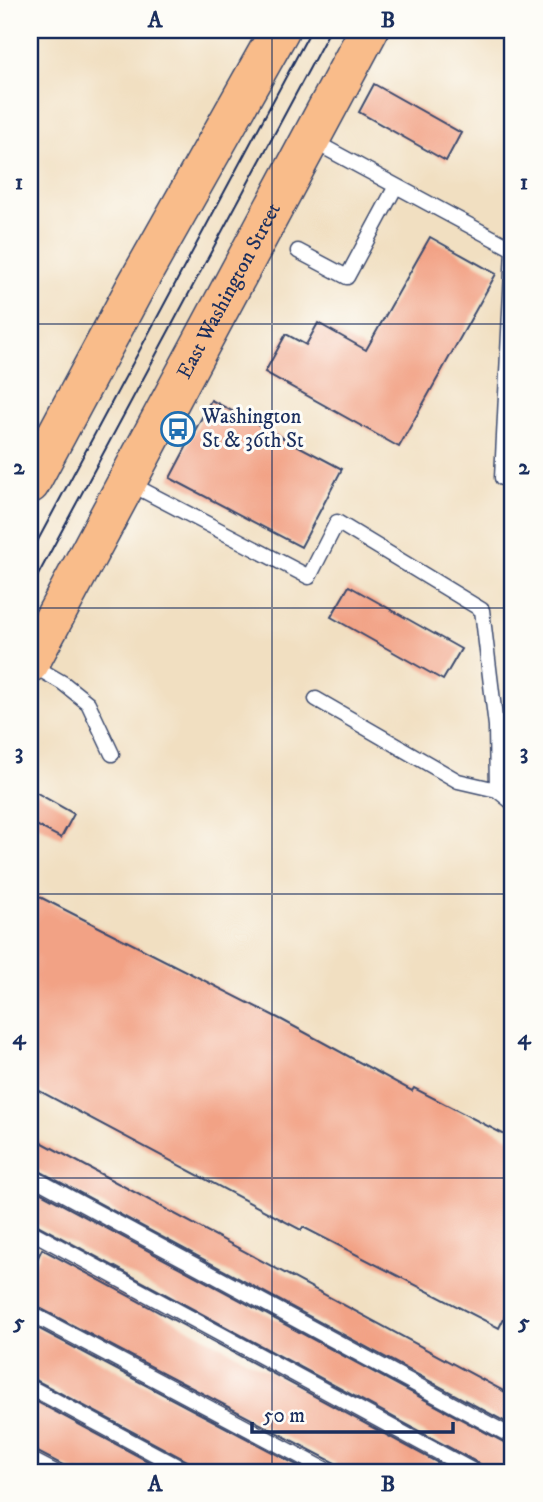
<svg xmlns="http://www.w3.org/2000/svg" width="543" height="1502" viewBox="0 0 543 1502" font-family="'IM FELL DW Pica',serif">
  <style>
    .building { fill: #f2a285 }
    .lines { fill: none; stroke-linecap: round; stroke-linejoin: round }
    .service-casing { stroke: #3b496d; stroke-width: 17 }
    .primary-casing { stroke: #3b496d; stroke-width: 41 }
    .service { stroke: #fff; stroke-width: 14 }
    .primary { stroke: #f9bc8a; stroke-width: 38 }
    .tram { stroke: #1b2f5e; stroke-width: 2 }
    .grid { fill: none; stroke: #1b2f5e; stroke-width: 2; stroke-opacity: 0.55 }
    .labels { text-anchor: middle; dominant-baseline: central; stroke-width: 6; stroke-linejoin: round; paint-order: stroke }
    .street-label { font-size: 21px; fill: #1b2f5e; stroke: #fdfcf7 }
    .poi-label { font-size: 21px; fill: #1b2f5e; stroke: #fdfcf7; text-anchor: start }
    .neatline { fill: none; stroke: #1b2f5e; stroke-width: 2.5 }
    .grid-label { font-size: 23px; text-anchor: middle; font-weight: bold; fill: #1b2f5e }
  </style>
  <rect width="100%" height="100%" fill="#fdfcf7"/>
  <filter id="ink" filterUnits="userSpaceOnUse"><feTurbulence type="fractalNoise" baseFrequency=".0143" numOctaves="2"/><feDisplacementMap in="SourceGraphic" scale="14" xChannelSelector="R" yChannelSelector="G"/><feConvolveMatrix kernelMatrix="1 2 1 2 8 2 1 2 1" color-interpolation-filters="sRGB"/></filter>
  <filter id="wash" filterUnits="userSpaceOnUse"><feTurbulence type="fractalNoise" baseFrequency=".00686" numOctaves="4" result="noise"/><feDisplacementMap in="SourceGraphic" scale="28" xChannelSelector="R" yChannelSelector="G"/><feGaussianBlur stdDeviation="1.57" result="paint"/><feColorMatrix in="noise" values="0 0 0 0 0 0 0 0 0 0 0 0 0 0 0 0 0 1.4 0 .05"/><feComposite in="paint" operator="in"/></filter>
  <g filter="url(#wash)">
    <rect width="100%" height="100%" fill="#f1dfc1"/>
    <g id="blocks">
      <!-- building -->
      <path class="building" d="M374 84 461 133 446 161 359 112Z
        M430 237 496 274 399 447 265 372 286 334 306 345 318 323 366 350Z
        M211 400 342 469 301 547 170 478Z
        M349 586 461 649 443 680 331 617Z
        M30 789 74 814 61 838 30 822Z
        M30 892 282 1020 412 1091 414 1088 513 1139V1300L499 1328 303 1227 301 1230 30 1086Z
        M30 1136 513 1396V1426L30 1166Z
        M30 1187 513 1447V1472H485L480 1464 30 1221Z
        M42 1249 455 1472H340L335 1463 30 1303V1273Z
        M30 1324 310 1472H198L193 1464 30 1377Z
        M30 1398 168 1472H76L30 1448Z"/>
    </g>
  </g>
  <g filter="url(#ink)">
    <use href="#blocks" fill-opacity="0" stroke="#3b496d" stroke-width="2"/>
    <g class="lines">
      <!-- service casing -->
      <g class="service-casing">
        <path id="service" d="M311 140 513 249 502 478
          M298 251 347 277 396 186
          M127 482 309 577 337 522 482 610 496 726 497 790 513 803
          M32 665 63 683 88 703 112 754
          M316 699 458 781 497 790
          M30 1176 513 1437
          M30 1231 475 1472
          M30 1313 330 1472
          M30 1387 188 1472
          M30 1459 55 1472"/>
      </g>
      <!-- primary casing -->
      <g class="primary-casing">
        <g id="primary">
          <path d="M30 484 137 284 280 30"/>
          <path id="s1" d="M30 663 369 30"/>
        </g>
      </g>
      <!-- service -->
      <use href="#service" class="service"/>
      <!-- primary -->
      <use href="#primary" class="primary"/>
      <!-- tram -->
      <path class="tram" d="M30 555 311 30
        M30 590 330 30"/>
    </g>
  </g>
  <!-- grid -->
  <path class="grid" d="M272 30V1472M30 324H513M30 608H513M30 894H513M30 1178H513"/>
  <!-- icons -->
  <defs>
    <g id="bus-ring" transform="scale(1.75)"><circle r="9.5" fill="#fdfcf7" stroke="#1f6fb2" stroke-width="1.5"/><path d="M-5-6H5V4H4V6H2V4H-2V6H-4V4H-5ZM-3.5-4V0h7V-4ZM-3.5 1.2v1.5H-2V1.2ZM2 1.2v1.5H3.5V1.2Z" fill="#1f6fb2"/></g>
  </defs>
  <g fill-rule="evenodd">
    <use href="#bus-ring" x="178" y="429"/>
  </g>
  <g class="labels">
    <!-- street labels -->
    <g class="street-label">
      <text stroke="none"><textPath href="#s1" startOffset="422">East Washington Street</textPath></text>
    </g>
    <!-- poi labels -->
    <g class="poi-label">
      <text x="202" y="417">Washington<tspan x="202" dy="24">St &amp; 36th St</tspan></text>
    </g>
  </g>
  <!-- margin -->
  <rect width="543" height="1502" fill="none" stroke="#fdfcf7" stroke-width="77"/>
  <!-- scale -->
  <path d="M252 1422v10h201v-10" fill="none" stroke="#1b2f5e" stroke-width="3.5"/>
  <text x="263" y="1422" font-size="21" fill="#1b2f5e" stroke="#fdfcf7" stroke-width="5" paint-order="stroke">50 m</text>
  <rect x="38" y="38" width="466" height="1426" class="neatline"/>
  <g class="grid-label">
    <text x="155" y="27">A</text>
    <text x="388" y="27">B</text>
    <text x="19" y="189">1</text>
    <text x="524" y="189">1</text>
    <text x="19" y="474">2</text>
    <text x="524" y="474">2</text>
    <text x="19" y="759">3</text>
    <text x="524" y="759">3</text>
    <text x="19" y="1044">4</text>
    <text x="524" y="1044">4</text>
    <text x="19" y="1329">5</text>
    <text x="524" y="1329">5</text>
    <text x="155" y="1491">A</text>
    <text x="388" y="1491">B</text>
  </g>
</svg>
